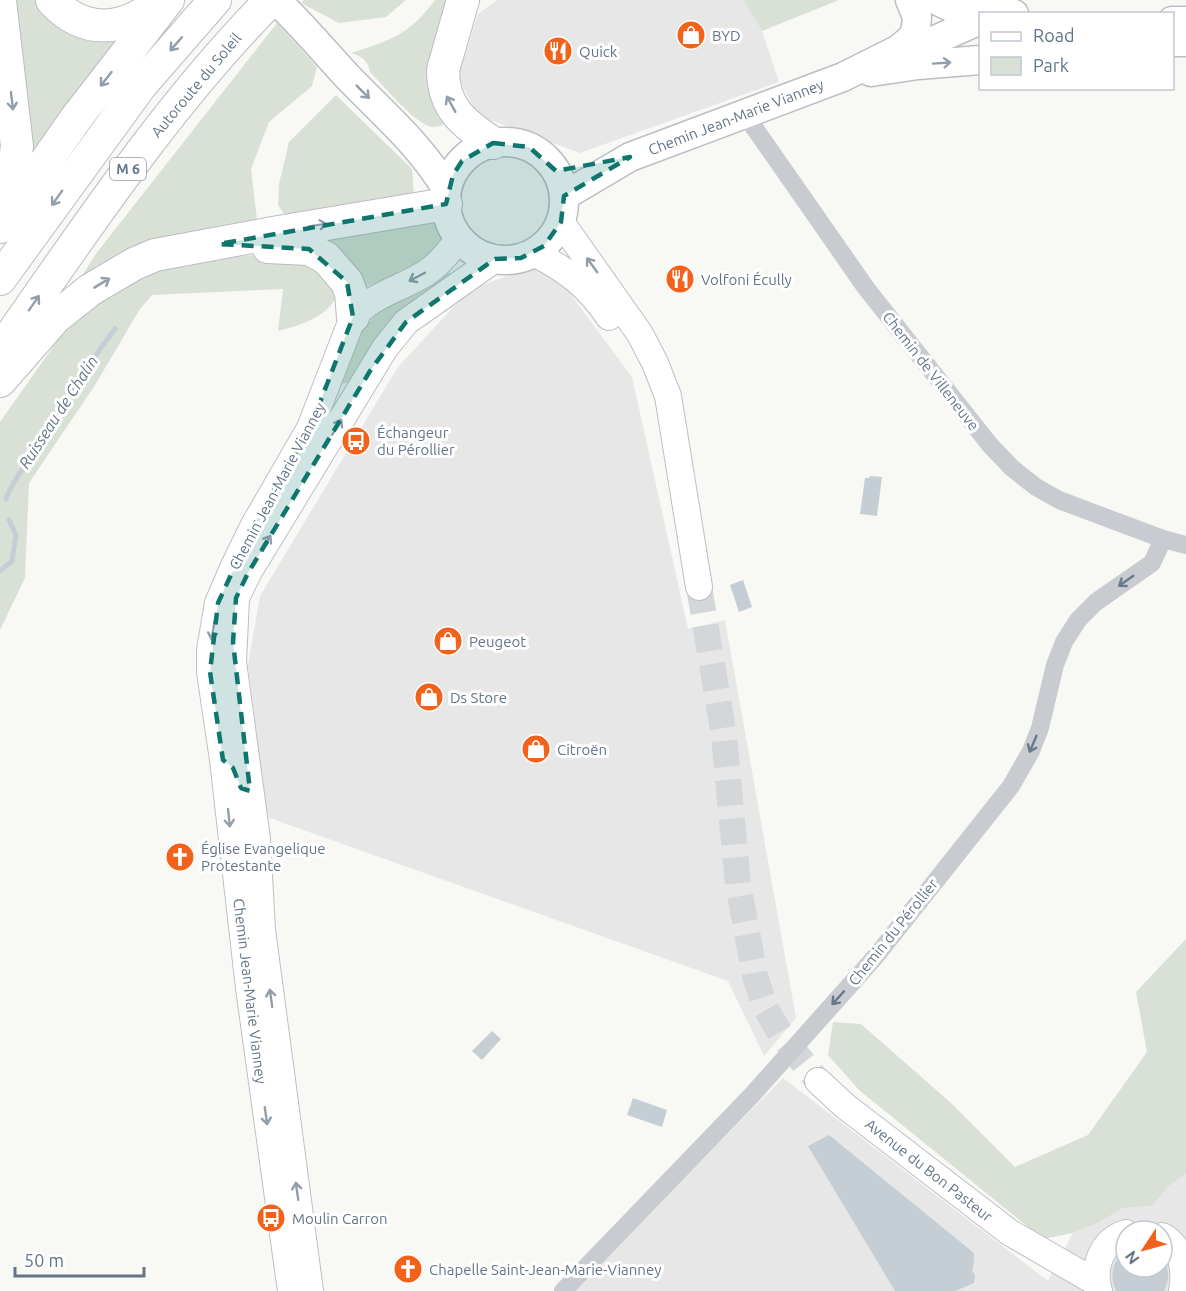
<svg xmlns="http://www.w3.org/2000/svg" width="1186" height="1291" viewBox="0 0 1186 1291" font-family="Ubuntu,sans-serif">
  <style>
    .built { fill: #e6e7e6; fill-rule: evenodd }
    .green { fill: #d9e1d6 }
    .water { fill: #c4ced4 }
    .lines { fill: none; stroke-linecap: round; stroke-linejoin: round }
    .stream { stroke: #c4ced4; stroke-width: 5 }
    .secondary-tunnel { stroke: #d3d7da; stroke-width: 26; stroke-dasharray: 26 13; stroke-linecap: butt }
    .secondary-casing { stroke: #bcc0c6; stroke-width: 28 }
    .primary-casing { stroke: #bbbec3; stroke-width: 31 }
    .highway-casing { stroke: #babdc1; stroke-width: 34 }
    .street { stroke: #c8cbcf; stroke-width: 18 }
    .secondary { stroke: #fff; stroke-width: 26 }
    .primary { stroke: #fff; stroke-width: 28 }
    .highway { stroke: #fff; stroke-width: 32 }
    .oneway { stroke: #929eac }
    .oneway2 { stroke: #69798c }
    .marked { fill: #0f766e; fill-opacity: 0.2; stroke: #0f766e; stroke-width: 4.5; stroke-dasharray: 12 8; stroke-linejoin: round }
    .labels { text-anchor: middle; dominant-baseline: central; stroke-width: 6; stroke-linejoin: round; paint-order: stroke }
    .shield { fill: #fff; stroke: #929eac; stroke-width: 1.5 }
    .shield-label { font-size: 14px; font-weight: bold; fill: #647589 }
    .poi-label { font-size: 15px; fill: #647589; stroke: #fff; text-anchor: start }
    .street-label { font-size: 15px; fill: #647589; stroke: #fff }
    .water-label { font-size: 16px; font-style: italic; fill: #607784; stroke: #fff }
  </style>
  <rect width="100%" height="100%" fill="#f8f8f5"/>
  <!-- built -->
  <path class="built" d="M497 0H743L762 31 779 82 580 153 477 115 458 77 478 14Z
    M533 266 566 288 632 377 688 629 725 620 796 1018 764 1056 728 981 267 817 248 665 260 596 398 367 469 290Z
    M783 1078 1048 1281 1073 1233 1096 1224 1123 1208 1152 1206 1169 1186 1186 1173V1291H571ZM1126 1231H1162V1267H1126Z"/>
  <!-- green -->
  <path class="green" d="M11 0H42L128 34 37 152 31 155Z
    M304 0H406L386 17 339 23 301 3Z
    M435 0H452L447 122C442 125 439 127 433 127 415 125 384 86 370 72 369 61 361 56 351 53 391 40 409 35 435 0Z
    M743 0H839L762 31Z
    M277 23 317 67 312 86 269 122 251 169 257 220 73 290 95 255Z
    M336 95 412 169 414 197 285 215 278 205 279 184 289 142Z
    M436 217 448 238 432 259 401 275 360 288 309 239Z
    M289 254 308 258 340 290C329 317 304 324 278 331L283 289 152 295 140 309 95 385 29 483 25 578 0 630V422L67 327 105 296 151 268 204 257Z
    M446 269 454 277 356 382 338 384 358 336 376 314 426 285Z
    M1186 939V1173L1169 1186 1152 1206 1123 1208 1096 1224 1073 1233 1043 1239 859 1090 828 1055 833 1022 861 1024 951 1103 1015 1167 1088 1135 1147 1052 1136 992Z"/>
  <!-- water -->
  <path class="water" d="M870 476 882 477 877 516 860 514 865 478H869Z
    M743 580 752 607 739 612 730 585Z
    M492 1031 501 1039 482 1060 472 1051Z
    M633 1098 667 1110 662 1127 627 1115Z
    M829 1135 974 1253V1261L972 1271 975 1275 974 1283 955 1291H895L808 1146Z
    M1126 1251V1267H1162V1257C1170 1269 1170 1279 1164 1291H1116C1109 1275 1112 1261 1126 1251Z"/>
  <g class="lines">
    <!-- stream -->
    <path class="stream" d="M6 499C12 480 27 465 37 448 63 408 86 366 115 329
      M0 571 12 561 16 535 9 520"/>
    <!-- secondary-tunnel -->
    <path class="secondary-tunnel" d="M699 587 724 736 738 884 755 976 765 1007 781 1035 818 1081"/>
    <!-- secondary casing -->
    <g class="secondary-casing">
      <path id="secondary" d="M561 222 640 334 655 363 668 396 699 587
        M534 253C567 270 587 285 609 317
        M818 1081 845 1106 1009 1232 1097 1283
        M1162 1236C1182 1247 1186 1270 1182 1291
        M291 1291 249 988 223 760 210 672V650L218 603 233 568 254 525 310 428 353 317C373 294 401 289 426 273 440 264 450 251 459 238
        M310 1291 262 930 257 839 233 662 236 598 248 573 385 348 406 322 495 259
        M1099 1291C1092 1268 1101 1241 1126 1233"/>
    </g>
    <!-- primary casing -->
    <g class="primary-casing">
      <path id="primary" d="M276 0C301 24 323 50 346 75 381 112 421 145 447 190
        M936 0 980 22
        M973 0 1014 14
        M1172 21H1186
        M1172 42H1186
        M899 49 924 45 980 20
        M871 72 918 65 980 60
        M446 201a59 59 0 1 1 118 0a59 59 0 1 1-118 0Z
        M564 196 630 157 843 77 899 49 913 37 916 28 917 17 910 0"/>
    </g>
    <!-- highway casing -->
    <g class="highway-casing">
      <path id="highway" d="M52 0C84 36 125 31 159 2
        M463 0 443 70C443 108 464 124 493 143
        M0 1 17 146 11 190 5 208
        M0 227 77 117 168 0
        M268 247 309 249 326 258 347 282 351 293 353 317
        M0 279 141 85 215 0
        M0 351C85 230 167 105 271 0
        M0 381 55 318 90 290 134 264 155 255 273 233 446 204"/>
    </g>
    <!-- street -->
    <path class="street" d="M744 113 866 288 990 445 1012 468 1036 487 1059 500 1163 539 1186 545
      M563 1291 751 1096 876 956 1011 786 1031 751 1040 728 1055 665 1064 642 1078 620 1096 602 1152 563 1163 539"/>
    <!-- secondary -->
    <use href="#secondary" class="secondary"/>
    <!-- primary -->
    <use href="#primary" class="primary"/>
    <!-- highway -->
    <use href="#highway" class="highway"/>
  </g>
  <!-- one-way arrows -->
  <defs><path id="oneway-shaft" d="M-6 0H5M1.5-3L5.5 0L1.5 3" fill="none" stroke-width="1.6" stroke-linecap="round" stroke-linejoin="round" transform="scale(1.5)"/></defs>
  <g class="oneway">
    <use href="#oneway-shaft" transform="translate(176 44) rotate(131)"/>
    <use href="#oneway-shaft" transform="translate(942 63) rotate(-4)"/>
    <use href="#oneway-shaft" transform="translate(106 79) rotate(128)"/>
    <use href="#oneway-shaft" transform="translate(363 92) rotate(45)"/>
    <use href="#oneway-shaft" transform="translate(12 101) rotate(83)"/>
    <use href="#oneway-shaft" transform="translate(451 104) rotate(-119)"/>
    <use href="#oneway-shaft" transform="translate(57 198) rotate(125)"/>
    <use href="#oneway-shaft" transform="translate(318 225) rotate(-9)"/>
    <use href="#oneway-shaft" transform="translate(592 265) rotate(-126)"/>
    <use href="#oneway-shaft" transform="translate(417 277) rotate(152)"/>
    <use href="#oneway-shaft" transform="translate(102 283) rotate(-31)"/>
    <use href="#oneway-shaft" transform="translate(34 303) rotate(-55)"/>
    <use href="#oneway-shaft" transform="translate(337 427) rotate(-59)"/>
    <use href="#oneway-shaft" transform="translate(266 543) rotate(-58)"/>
    <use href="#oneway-shaft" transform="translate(213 631) rotate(100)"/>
    <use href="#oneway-shaft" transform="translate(229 818) rotate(84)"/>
    <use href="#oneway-shaft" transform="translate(271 998) rotate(-98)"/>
    <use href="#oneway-shaft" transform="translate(266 1116) rotate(82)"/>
    <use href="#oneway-shaft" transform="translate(297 1191) rotate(-98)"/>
  </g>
  <g class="oneway2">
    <use href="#oneway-shaft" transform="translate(1126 581) rotate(145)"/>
    <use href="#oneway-shaft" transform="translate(1033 744) rotate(113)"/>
    <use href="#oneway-shaft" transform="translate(838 998) rotate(132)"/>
  </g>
  <!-- marked area -->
  <path class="marked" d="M493 143 529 147 556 171 630 157 564 196 561 222 544 246 521 258 495 259 406 322 370 371 248 573 236 598 233 642 250 791 241 788 233 768 223 760 210 672 218 603 254 525 310 428 353 317 347 282 309 249 219 244 446 204 453 175 462 161Z"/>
  <!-- icons -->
  <defs>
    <g id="shop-disc" transform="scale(1.5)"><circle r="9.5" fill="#f2621b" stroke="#fff"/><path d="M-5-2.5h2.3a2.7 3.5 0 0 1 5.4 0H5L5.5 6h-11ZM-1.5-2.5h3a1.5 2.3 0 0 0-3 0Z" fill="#fff"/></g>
    <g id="restaurant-disc" transform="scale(1.5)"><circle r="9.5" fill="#f2621b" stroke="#fff"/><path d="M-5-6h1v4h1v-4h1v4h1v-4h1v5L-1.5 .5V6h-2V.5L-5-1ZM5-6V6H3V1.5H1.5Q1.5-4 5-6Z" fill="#fff"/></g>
    <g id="bus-disc" transform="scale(1.5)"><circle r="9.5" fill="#f2621b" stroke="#fff"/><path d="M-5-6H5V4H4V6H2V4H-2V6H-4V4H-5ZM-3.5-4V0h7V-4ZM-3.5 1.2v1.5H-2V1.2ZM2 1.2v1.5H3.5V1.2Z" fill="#fff"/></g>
    <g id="church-disc" transform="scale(1.5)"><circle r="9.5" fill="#f2621b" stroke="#fff"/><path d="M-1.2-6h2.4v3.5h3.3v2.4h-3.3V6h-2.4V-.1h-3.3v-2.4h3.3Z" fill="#fff"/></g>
  </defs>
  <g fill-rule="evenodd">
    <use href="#shop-disc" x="691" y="35"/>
    <use href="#restaurant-disc" x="558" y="51"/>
    <use href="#restaurant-disc" x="680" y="279"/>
    <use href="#bus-disc" x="356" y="441"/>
    <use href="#shop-disc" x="448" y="641"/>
    <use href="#shop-disc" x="429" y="697"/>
    <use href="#shop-disc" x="536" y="749"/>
    <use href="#church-disc" x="180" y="857"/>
    <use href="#bus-disc" x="271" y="1218"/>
    <use href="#church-disc" x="408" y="1269"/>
  </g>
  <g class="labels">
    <!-- shield labels -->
    <rect class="shield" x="110" y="158" width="36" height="22" rx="4.5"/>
    <g class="shield-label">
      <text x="128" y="169">M 6</text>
    </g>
    <!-- poi labels -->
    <g class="poi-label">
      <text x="712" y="35">BYD</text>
      <text x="579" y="51">Quick</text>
      <text x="701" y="279">Volfoni Écully</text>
      <text x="377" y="432">Échangeur<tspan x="377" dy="17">du Pérollier</tspan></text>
      <text x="469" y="641">Peugeot</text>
      <text x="450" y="697">Ds Store</text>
      <text x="557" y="749">Citroën</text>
      <text x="201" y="848">Église Evangelique<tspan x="201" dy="17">Protestante</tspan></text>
      <text x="292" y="1218">Moulin Carron</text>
      <text x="429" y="1269">Chapelle Saint-Jean-Marie-Vianney</text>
    </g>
    <!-- street labels -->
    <g class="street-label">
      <text transform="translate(196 85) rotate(-50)">Autoroute du Soleil</text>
      <text transform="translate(736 117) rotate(-21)">Chemin Jean-Marie Vianney</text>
      <text transform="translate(931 371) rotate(52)">Chemin de Villeneuve</text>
      <text transform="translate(277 486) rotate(-62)">Chemin Jean-Marie Vianney</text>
      <text transform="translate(893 932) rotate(-51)">Chemin du Pérollier</text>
      <text transform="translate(250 991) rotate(83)">Chemin Jean-Marie Vianney</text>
      <text transform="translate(929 1170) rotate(38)">Avenue du Bon Pasteur</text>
    </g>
    <!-- water labels -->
    <g class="water-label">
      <text transform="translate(58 412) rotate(-57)">Ruisseau de Chalin</text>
    </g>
  </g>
  <!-- legend -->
  <rect x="979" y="12" width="195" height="78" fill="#ffffff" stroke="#c1c8d0" stroke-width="1.5"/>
  <rect x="991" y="32" width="30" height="9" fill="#ffffff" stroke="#c1c8d0" stroke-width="1.5"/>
  <text x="1033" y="42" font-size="18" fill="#647589">Road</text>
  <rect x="991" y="57" width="30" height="18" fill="#d9e1d6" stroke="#c1c8d0" stroke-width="1.5"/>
  <text x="1033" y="72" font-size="18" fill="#647589">Park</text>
  <!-- north arrow -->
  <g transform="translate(1144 1249) rotate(234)"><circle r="28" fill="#ffffff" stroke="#c1c8d0" stroke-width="1.5"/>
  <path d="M0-4.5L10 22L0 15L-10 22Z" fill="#f2621b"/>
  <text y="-9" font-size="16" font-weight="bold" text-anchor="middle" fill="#647589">N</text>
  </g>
  <!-- scale -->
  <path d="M15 1267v9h129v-9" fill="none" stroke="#647589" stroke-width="3"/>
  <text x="24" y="1267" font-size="18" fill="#647589" stroke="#ffffff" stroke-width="4.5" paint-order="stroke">50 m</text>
</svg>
